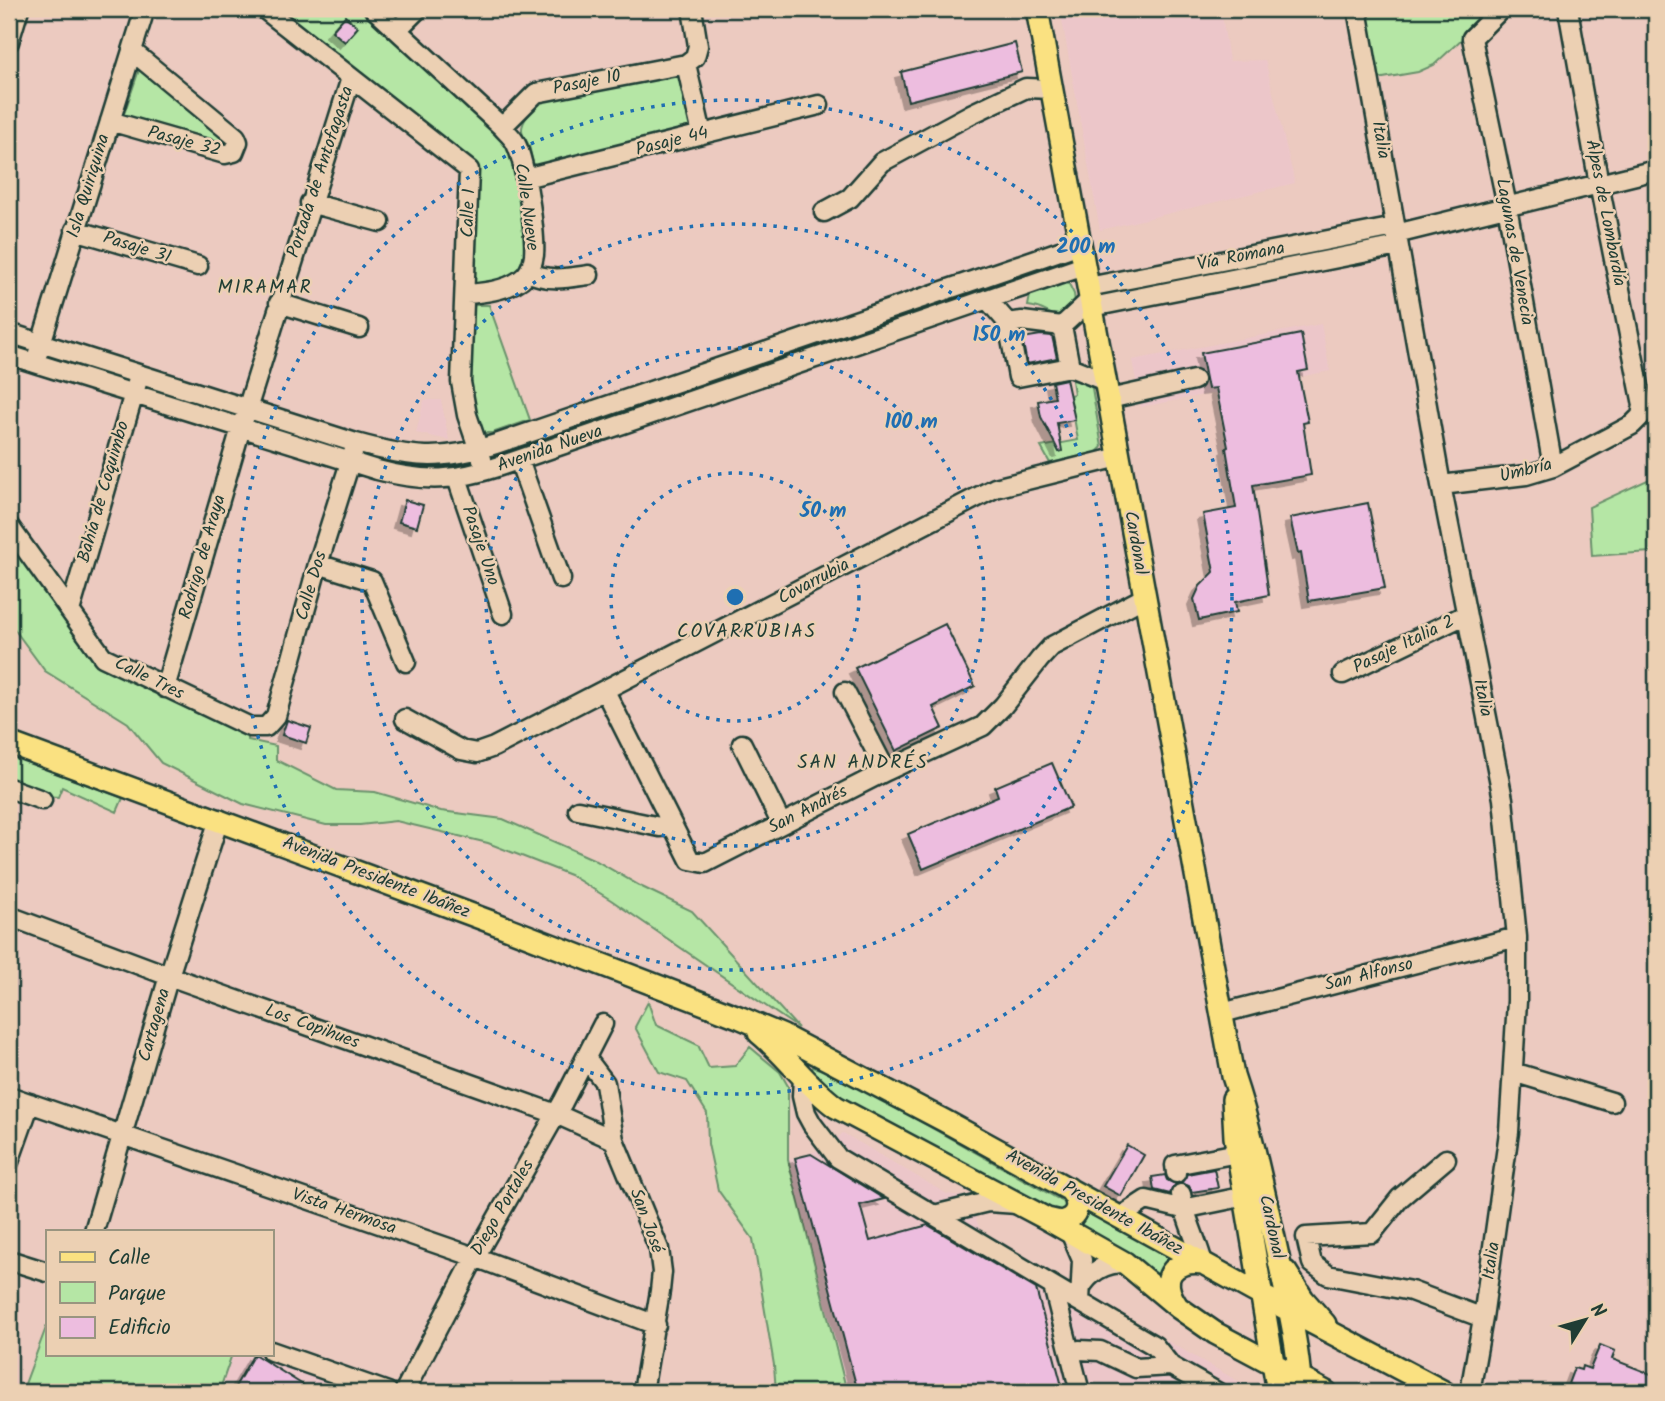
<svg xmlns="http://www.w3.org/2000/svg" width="1665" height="1401" viewBox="0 0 1665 1401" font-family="Kalam,sans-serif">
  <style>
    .built { fill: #ecc6c9 }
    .green { fill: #b5e6a5; stroke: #6a926c; stroke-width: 2 }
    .building { fill: #edbddf; stroke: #1f3d34; stroke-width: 2; filter: url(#shadow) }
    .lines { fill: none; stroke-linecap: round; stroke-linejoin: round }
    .minor-casing { stroke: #1f3d34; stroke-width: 23 }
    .major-casing { stroke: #1f3d34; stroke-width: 26 }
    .minor { stroke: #ecd0b3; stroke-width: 18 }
    .major { stroke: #fae181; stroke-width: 21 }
    .ring { fill: none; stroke: #1f6fb2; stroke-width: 3.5; stroke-dasharray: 3.5 7 }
    .labels { text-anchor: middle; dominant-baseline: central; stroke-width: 5; stroke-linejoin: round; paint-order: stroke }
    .street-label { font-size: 18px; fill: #1f3d34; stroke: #ecd0b3 }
    .neighbourhood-label { font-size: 19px; letter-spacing: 2px; fill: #1f3d34; stroke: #ecd0b3 }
    .centre { fill: #1f6fb2; stroke: #ecd0b3; stroke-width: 3.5 }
    .ring-label { font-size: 21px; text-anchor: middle; font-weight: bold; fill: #1f6fb2; stroke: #ecd0b3; stroke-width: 5; stroke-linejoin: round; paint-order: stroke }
  </style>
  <defs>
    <filter id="shadow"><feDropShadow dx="-6" dy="6" stdDeviation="0" flood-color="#0004"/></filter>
  </defs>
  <rect width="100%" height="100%" fill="#eccac0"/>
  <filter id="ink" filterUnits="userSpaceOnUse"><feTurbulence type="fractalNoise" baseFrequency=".0143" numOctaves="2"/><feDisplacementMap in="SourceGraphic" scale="14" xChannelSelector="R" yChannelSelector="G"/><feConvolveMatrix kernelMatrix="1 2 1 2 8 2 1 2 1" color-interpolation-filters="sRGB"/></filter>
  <g filter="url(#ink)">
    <!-- built -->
    <path class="built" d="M1060 9H1221L1229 61 1265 60 1295 183 1100 230Z
      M1321 324 1330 371 1141 407 1132 360Z
      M424 400H441L449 440 416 433Z
      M843 1133 947 1194 967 1197 983 1236 1257 1392H847L788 1160 825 1148Z
      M232 1354H259L369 1392H219Z"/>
    <!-- green -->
    <path class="green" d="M278 9H368L513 144 531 254 511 281 476 286 473 279V164Z
      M1364 9H1494L1434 65 1418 72 1377 79Z
      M143 68 231 138V148L123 117 139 70Z
      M683 71 694 129 535 167C531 160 531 153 529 146 527 141 522 136 522 131 521 119 535 107 544 100Z
      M1371 239 1373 243 1119 293 1117 289Z
      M1055 262 1060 263V266L902 319 903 315Z
      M1060 283 1069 284 1074 294 1075 302C1053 329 1053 308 1028 306L1030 295 1036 290Z
      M475 305H489L530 420 492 433H485C460 407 470 346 471 312Z
      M877 323 882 325 710 384 707 381Z
      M51 354 126 379V381L124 383 49 359 48 356Z
      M1072 380 1082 381 1092 388 1102 447 1096 453 1050 463 1041 447 1078 440 1070 395 1074 394Z
      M149 385 236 412 237 415 234 417 146 390V386Z
      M681 389 685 390 684 393 498 457 495 454Z
      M258 420 342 446 343 448 340 451 256 425 255 422Z
      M376 457C409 465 438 471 471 460L476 463C449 481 402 467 372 461V458Z
      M1656 476V556L1651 552 1592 556 1589 507Z
      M9 543 99 658 248 731V740L276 746V760L336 790 375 792 441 811 503 819 593 859 642 887 692 911 798 1028 611 900 570 875 488 843 396 821 360 825H326L243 804 161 763 128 723 45 671 9 622Z
      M9 755 123 798 117 812 62 787 58 797 45 796 9 782Z
      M648 1002 656 1025 698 1045 709 1068 735 1066 750 1047 780 1072 788 1086V1160L847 1392H776L774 1365 753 1239 718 1190 708 1144 707 1113 687 1081 659 1072 635 1027Z
      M813 1067 834 1073 1069 1205 1062 1216 835 1095 811 1072Z
      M1082 1208 1176 1255 1160 1282 1074 1225Z
      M47 1325V1354H232L219 1392H22Z"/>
    <!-- building -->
    <path class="building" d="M345 16 358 27 345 42 332 31Z
      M1015 43 1022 72 908 101 901 72Z
      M1301 334 1308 370 1298 372 1308 422 1303 423 1311 475 1253 485 1269 595 1235 602 1237 612 1199 620 1194 599 1200 586 1214 572 1203 514 1236 508 1226 448 1228 447 1216 388 1208 389 1201 353Z
      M1041 335 1052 336 1057 358 1027 364 1022 338Z
      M1066 379 1075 420 1057 423 1062 451 1059 452 1041 417 1038 401 1055 398 1052 382Z
      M405 500 423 505 417 527 399 522Z
      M1368 503 1385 588 1309 601 1301 553 1298 554 1290 518Z
      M945 624 975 686 933 707 943 728 896 751 855 668Z
      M287 720 311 728 306 743 282 735Z
      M1052 763 1071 807 923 869 908 834 998 796 995 787Z
      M1127 1145 1144 1155 1121 1196 1103 1186Z
      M811 1154 884 1199 860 1205 870 1241 928 1225 1036 1289 1062 1386 1035 1390 1036 1392H858L795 1158Z
      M1214 1169 1218 1188 1192 1192 1189 1186 1181 1183 1187 1174Z
      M1165 1175 1167 1180 1176 1184 1170 1194 1154 1190 1152 1177Z
      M1600 1345 1615 1351 1612 1359 1656 1376V1392H1589L1568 1384 1574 1368 1581 1370 1582 1366 1590 1369Z
      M254 1354 314 1392H232Z"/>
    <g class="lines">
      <!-- minor casing -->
      <g class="minor-casing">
        <path id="minor" d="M264 9 469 170 461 382 467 415 482 459
          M374 9 502 127C506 132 513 137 516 144 525 162 536 234 534 255 533 262 531 269 526 275 512 290 485 293 466 294
          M1357 9 1441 485 1503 799 1517 937V1001L1509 1132 1483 1318 1470 1392
          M1501 9 1472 38 1507 206 1553 467
          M397 30 418 9
          M9 42 19 9
          M686 64 702 134
          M110 121 225 154 234 152 238 142 236 137 132 51
          M502 127 536 93 686 64 695 57 698 46 692 9
          M525 178 819 105
          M310 203 380 222
          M824 212 850 198 882 162 971 114 1026 88 1052 89
          M75 230 198 266
          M1396 234 1656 170
          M528 272C549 282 567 278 589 275
          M1088 287 1395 227
          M987 299 1008 323 1018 377 1070 367 1105 381
          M279 303 359 328
          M1092 307 1398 246
          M1008 323 1022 321 1062 326 1090 300
          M1062 326 1070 367
          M9 333 356 443C411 458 441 462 496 444L1080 244
          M38 353 145 9
          M9 355 377 470C426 483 456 481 503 465L1084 266
          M1109 399 1194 380
          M519 460 561 579
          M457 478 503 614
          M1441 485 1526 475 1553 467 1632 425 1641 416 1643 405 1599 184 1568 9
          M9 526 103 657 250 727H266L276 716 318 564 353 453
          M318 564 372 581 406 662
          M70 611 137 383
          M1343 674 1465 615
          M165 688 238 438 351 78
          M605 691 690 860 705 863 886 771 983 726 1003 706 1040 659 1052 646 1145 597
          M845 692 886 771
          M405 719 461 750 477 753 494 747 995 488 1119 457
          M742 744 781 823
          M9 788 42 800
          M578 810 660 827 672 826
          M9 916 169 976 556 1114 614 1140
          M1222 1013 1517 937
          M586 1058 605 1083 614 1140 659 1249 662 1272 660 1291 643 1392
          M1513 1072 1612 1102
          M803 1078 802 1096 806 1113 812 1124 838 1158 1053 1286
          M9 1096 475 1257 656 1325
          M1446 1159 1400 1198 1372 1233 1306 1237 1312 1263 1328 1275 1411 1291 1483 1318
          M9 1162 30 1103
          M1176 1173 1175 1165 1238 1153
          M1181 1194C1185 1218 1197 1240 1203 1263
          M934 1215 988 1202 1017 1204
          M1120 1217 1146 1200 1183 1209 1246 1196
          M94 1231 169 976 219 819
          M1070 1232 1082 1260 1080 1302 1155 1346 1171 1366 1217 1392
          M9 1260 47 1272
          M1080 1289C1090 1271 1105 1263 1125 1263
          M1080 1302 1053 1286 1080 1392
          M1079 1350 1100 1351 1136 1368 1171 1366
          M271 1351 388 1392
          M404 1392 475 1257 563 1102 603 1024"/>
      </g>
      <!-- major casing -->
      <g class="major-casing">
        <path id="major" d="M1037 9 1233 1076C1251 1129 1262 1184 1274 1238 1285 1289 1298 1341 1301 1392
          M9 743 494 923 741 1018 783 1036 945 1121 1290 1311 1444 1392
          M759 1033C787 1056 807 1086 836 1107L1047 1219 1125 1263 1179 1308 1215 1333 1326 1392
          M1233 1099 1235 1137 1278 1392
          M1047 1219 1060 1222C1079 1218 1082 1202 1068 1188
          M1286 1272 1303 1299 1325 1324
          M1177 1306C1158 1279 1172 1259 1203 1263"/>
      </g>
      <!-- minor -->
      <use href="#minor" class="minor"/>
      <!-- major -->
      <use href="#major" class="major"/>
    </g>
  </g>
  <!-- distance rings -->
  <g class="ring">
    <circle cx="735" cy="597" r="124"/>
    <circle cx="735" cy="597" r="249"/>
    <circle cx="735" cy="597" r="373"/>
    <circle cx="735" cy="597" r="497"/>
  </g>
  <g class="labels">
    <!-- street labels -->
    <g class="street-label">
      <text transform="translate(587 83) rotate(-11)">Pasaje 10</text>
      <text transform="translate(1380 140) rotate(80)">Italia</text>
      <text transform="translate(184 142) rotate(15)">Pasaje 32</text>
      <text transform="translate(672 142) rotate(-14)">Pasaje 44</text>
      <text transform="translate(321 172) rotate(-72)">Portada de Antofagasta</text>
      <text transform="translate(89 186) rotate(-73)">Isla Quiriquina</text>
      <text transform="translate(526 207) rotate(82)">Calle Nueve</text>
      <text transform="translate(469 213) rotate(-88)">Calle 1</text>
      <text transform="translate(1605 213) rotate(79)">Alpes de Lombardía</text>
      <text transform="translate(137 248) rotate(17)">Pasaje 31</text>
      <text transform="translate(1514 252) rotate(80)">Lagunas de Venecia</text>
      <text transform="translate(1241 257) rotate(-11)">Vía Romana</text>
      <text transform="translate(550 449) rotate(-19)">Avenida Nueva</text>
      <text transform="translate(1526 471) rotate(-14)">Umbría</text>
      <text transform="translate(104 492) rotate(-74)">Bahía de Coquimbo</text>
      <text transform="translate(1135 543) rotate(80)">Cardonal</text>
      <text transform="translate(480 546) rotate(71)">Pasaje Uno</text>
      <text transform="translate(203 557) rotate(-74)">Rodrigo de Araya</text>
      <text transform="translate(814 582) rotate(-28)">Covarrubia</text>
      <text transform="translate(312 586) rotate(-74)">Calle Dos</text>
      <text transform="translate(1404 645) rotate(-26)">Pasaje Italia 2</text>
      <text transform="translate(149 679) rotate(26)">Calle Tres</text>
      <text transform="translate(1482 698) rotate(78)">Italia</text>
      <text transform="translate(808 810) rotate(-27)">San Andrés</text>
      <text transform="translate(376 878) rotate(21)">Avenida Presidente Ibáñez</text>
      <text transform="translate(1369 975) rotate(-14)">San Alfonso</text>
      <text transform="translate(155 1025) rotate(-74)">Cartagena</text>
      <text transform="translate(312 1027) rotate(20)">Los Copihues</text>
      <text transform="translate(1094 1203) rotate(29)">Avenida Presidente Ibáñez</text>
      <text transform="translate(503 1208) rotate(-60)">Diego Portales</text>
      <text transform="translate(344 1212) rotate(19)">Vista Hermosa</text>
      <text transform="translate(646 1221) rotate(70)">San José</text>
      <text transform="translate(1271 1227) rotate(78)">Cardonal</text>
      <text transform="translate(1492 1261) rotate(-82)">Italia</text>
    </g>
    <!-- neighbourhood labels -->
    <g class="neighbourhood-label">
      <text x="265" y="288">MIRAMAR</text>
      <text x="747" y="632">COVARRUBIAS</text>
      <text x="863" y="763">SAN ANDRÉS</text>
    </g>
  </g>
  <circle cx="735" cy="597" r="10" class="centre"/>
  <g class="ring-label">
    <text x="1086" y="253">200 m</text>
    <text x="999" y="341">150 m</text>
    <text x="911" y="428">100 m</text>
    <text x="823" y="517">50 m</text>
  </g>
  <!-- margin -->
  <rect width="1665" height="1401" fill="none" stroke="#ecd0b3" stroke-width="35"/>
  <rect x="18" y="18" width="1630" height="1366" fill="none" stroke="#1f3d34" stroke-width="2.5" filter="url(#ink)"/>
  <!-- legend -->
  <rect x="46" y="1230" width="228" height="126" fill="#ecd0b3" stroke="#9a9580" stroke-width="2"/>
  <rect x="60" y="1252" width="35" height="10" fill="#fae181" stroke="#9a9580" stroke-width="2"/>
  <text x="108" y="1264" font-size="21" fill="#1f3d34">Calle</text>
  <rect x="60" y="1282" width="35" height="21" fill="#b5e6a5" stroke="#9a9580" stroke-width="2"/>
  <text x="108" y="1300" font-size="21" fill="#1f3d34">Parque</text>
  <rect x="60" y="1317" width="35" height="21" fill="#edbddf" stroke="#9a9580" stroke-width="2"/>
  <text x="108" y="1334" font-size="21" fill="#1f3d34">Edificio</text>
  <!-- north arrow -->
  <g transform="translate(1585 1320) rotate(53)" stroke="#ecd0b3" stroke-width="5" paint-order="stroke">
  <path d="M0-5L12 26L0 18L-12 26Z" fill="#1f3d34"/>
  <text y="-10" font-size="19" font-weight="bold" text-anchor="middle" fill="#1f3d34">N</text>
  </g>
</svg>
